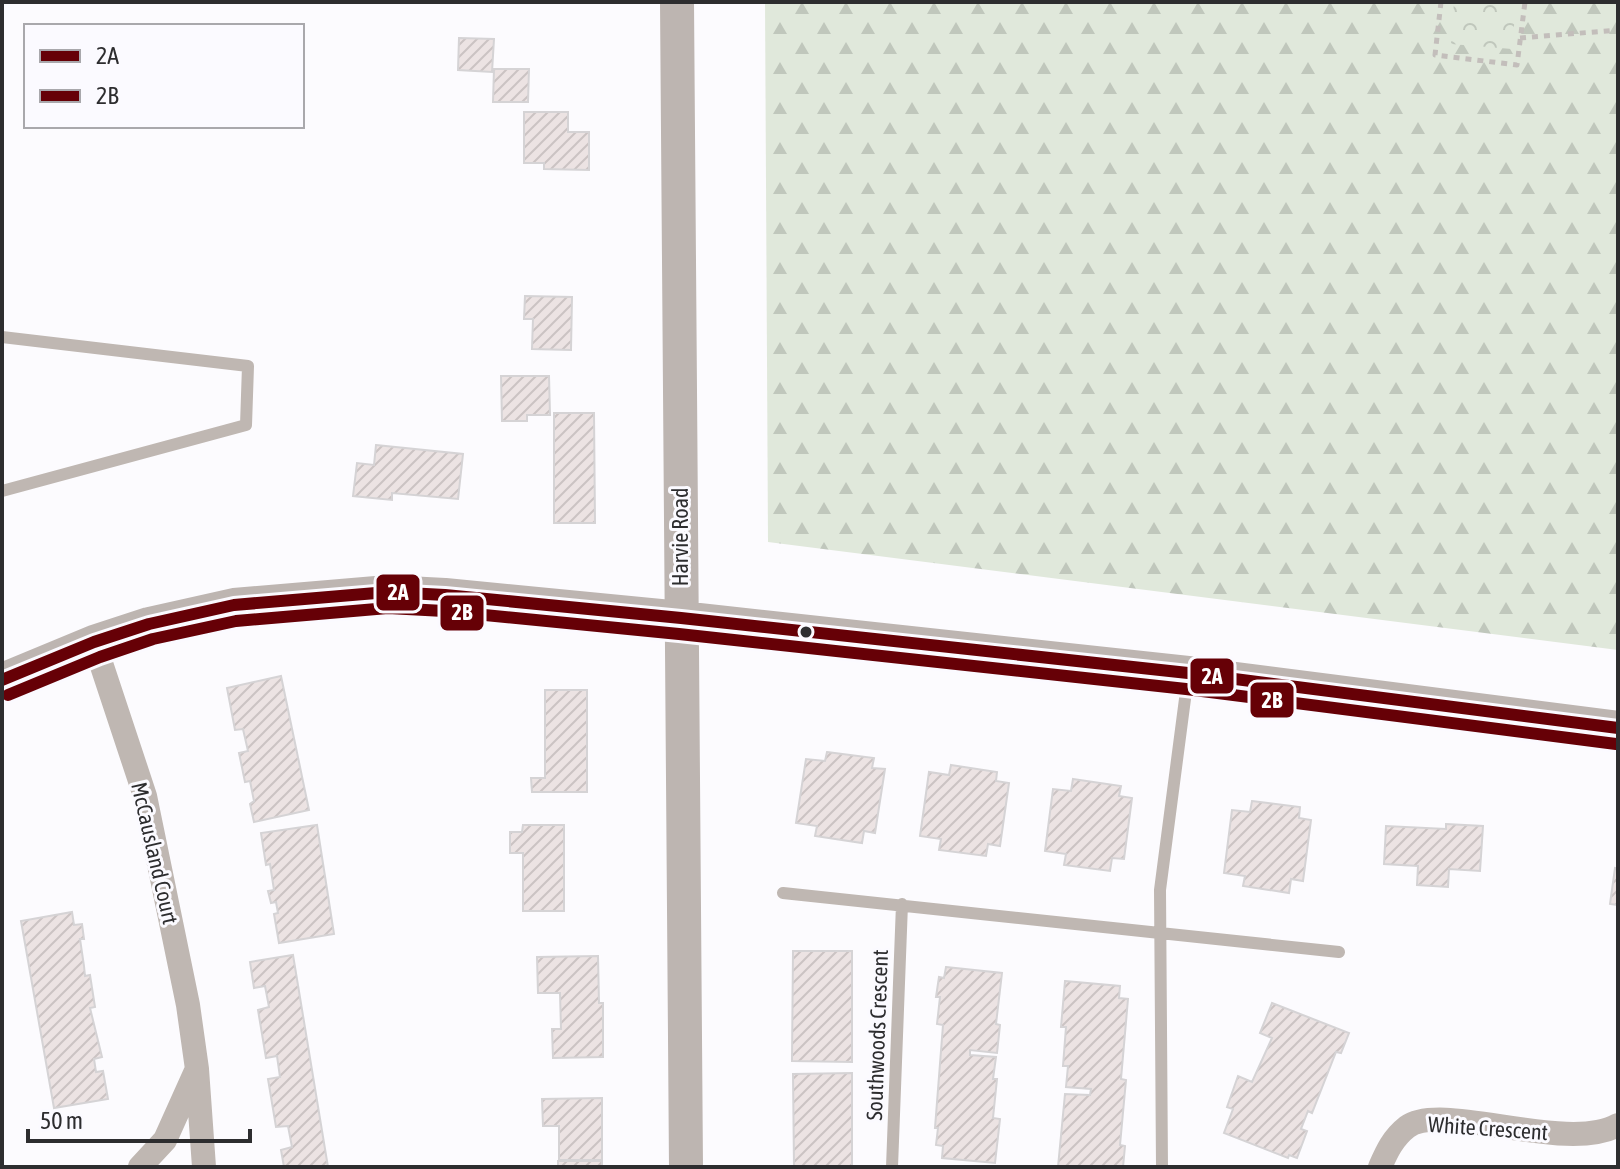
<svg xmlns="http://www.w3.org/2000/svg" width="1620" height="1169" viewBox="0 0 1620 1169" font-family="'Asap Condensed',sans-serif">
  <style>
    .forest { fill: url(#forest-firs) }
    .park { fill: url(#park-crowns) }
    .building { fill: url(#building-hatch); stroke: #d5d3d5; stroke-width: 2 }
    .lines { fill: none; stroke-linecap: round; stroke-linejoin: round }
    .path { stroke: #c3bebb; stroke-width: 5; stroke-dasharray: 6 6; stroke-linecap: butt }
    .lane { stroke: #bfb7b2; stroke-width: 12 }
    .street { stroke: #bfb7b2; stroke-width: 24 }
    .secondary { stroke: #bdb5b1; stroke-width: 34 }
    .bus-1-casing { stroke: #fbfaff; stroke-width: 18 }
    .bus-2-casing { stroke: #fbfaff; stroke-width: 18 }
    .bus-1 { stroke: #660006; stroke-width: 12 }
    .bus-2 { stroke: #660006; stroke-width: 12 }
    .bus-dot { fill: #2d2d2f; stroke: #fbfaff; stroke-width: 3 }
    .labels { text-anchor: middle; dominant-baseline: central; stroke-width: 6; stroke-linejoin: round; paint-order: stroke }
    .street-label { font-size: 22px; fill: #2d2d2f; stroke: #fbfaff }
    .line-badge { stroke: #fbfaff; stroke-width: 3 }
    .badge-label { font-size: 22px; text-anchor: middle; font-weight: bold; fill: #fff }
  </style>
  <defs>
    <pattern id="forest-firs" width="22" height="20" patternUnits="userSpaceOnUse" patternTransform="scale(2)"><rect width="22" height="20" fill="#e0e8db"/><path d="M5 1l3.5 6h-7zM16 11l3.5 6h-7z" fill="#c0c7bc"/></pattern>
    <pattern id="park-crowns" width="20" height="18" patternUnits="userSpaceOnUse" patternTransform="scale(2)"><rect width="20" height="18" fill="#e0e8db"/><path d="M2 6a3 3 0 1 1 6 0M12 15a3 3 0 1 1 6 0" fill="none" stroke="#c0c7bc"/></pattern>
    <pattern id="building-hatch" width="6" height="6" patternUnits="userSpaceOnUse" patternTransform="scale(2)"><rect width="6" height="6" fill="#ece3e3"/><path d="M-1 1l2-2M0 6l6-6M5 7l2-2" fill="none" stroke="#cbc3c3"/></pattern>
  </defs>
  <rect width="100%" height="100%" fill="#fcfbfe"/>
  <!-- forest -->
  <path class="forest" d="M765 2H1618V650L768 542Z"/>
  <!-- park -->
  <path class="park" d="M1454 2H1516L1512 49 1451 44Z"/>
  <!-- building -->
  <path class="building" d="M459 38 494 39 492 72 458 70Z
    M494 69H529L528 102H493Z
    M524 112H568V132H589V170L544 169V163H524Z
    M525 296 572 297 571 350 532 349 533 319H524Z
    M501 376H549L550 415H527V421H502Z
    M554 413H594L595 523H554Z
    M376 445 463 454 458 499 392 493V500L353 496 357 463 374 465Z
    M281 676 309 810 254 822 250 804 254 801 250 781 245 782 239 753 248 751 243 729 235 730 227 688Z
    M545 690H587V792H532L531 778H545Z
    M827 752 874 758 872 768 885 769 875 833 864 831 862 843 815 836 817 826 796 823 806 759 825 761Z
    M951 765 997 772 996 781 1009 783 1000 846 988 844 986 856 939 850 941 839 920 836 929 772 949 775Z
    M1073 779 1121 786 1119 796 1132 798 1124 859 1112 858 1110 871 1064 865 1066 854 1045 851 1053 789 1071 791Z
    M1252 801 1300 807 1299 818 1311 820 1303 881 1291 879 1289 893 1243 886 1245 876 1224 873 1232 810 1250 812Z
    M1446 824 1483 826 1480 871 1449 869 1448 887 1417 885 1418 866 1384 864 1386 826 1446 829Z
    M317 825 334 934 279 943 274 914 278 913 276 902 271 903 268 891 274 890 270 864 266 865 261 833Z
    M523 825H564V911H523V853H510V832H522Z
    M1615 868 1618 869V905L1610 904Z
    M72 912 74 925 82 924 84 939H80L84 966 85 976 90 975 95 1007 90 1008 102 1057 94 1059 96 1072 103 1071 108 1099 54 1108 21 921Z
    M793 951H852V1062L792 1061Z
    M293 955 328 1167H284L281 1150 292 1147 288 1126 276 1127 268 1079 280 1077 277 1056 266 1058 258 1010 269 1007 265 986 254 988 250 962Z
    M598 956 599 1003H603V1057L553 1058 552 1029H561L560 993H538L537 957Z
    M946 967 1002 973 996 1024 1000 1025 997 1053 970 1050V1055L996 1057 993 1079H997L993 1118 1000 1119 995 1163 942 1158 943 1146 936 1145 938 1128H935L943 1025 937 1024 940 997H936L939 977 944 978Z
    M1065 981 1120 986 1119 998 1128 999 1121 1079 1126 1080 1120 1145 1125 1146 1123 1167H1058L1065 1094 1090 1095 1091 1089 1066 1087 1068 1066H1063L1066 1027H1061Z
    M1272 1003 1349 1033 1341 1053 1336 1052 1312 1113 1308 1111 1301 1129 1307 1131 1297 1158 1289 1155 1288 1158 1224 1133 1233 1109 1227 1107 1238 1076 1252 1082 1272 1038 1260 1033Z
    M852 1073V1167H794L793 1074Z
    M602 1098V1160H559V1126H543L542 1099Z
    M558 1161H602V1167H558Z"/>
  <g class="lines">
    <!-- path -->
    <path class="path" d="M1441 2 1435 55 1517 65 1525 2
      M1520 38 1618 30"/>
    <!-- lane -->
    <path class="lane" d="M2 337 248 366 246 425 2 491
      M783 893 1339 952
      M892 1167 902 904
      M1162 1167 1160 890 1188 676"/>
    <!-- street -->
    <path class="street" d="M94 642 145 796 188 1005 197 1069 204 1167
      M140 1167 165 1140 196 1071
      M1380 1167C1387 1151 1393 1138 1407 1127 1442 1101 1567 1154 1618 1125"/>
    <!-- secondary -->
    <path class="secondary" d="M677 2 686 1167
      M2 680 94 642 149 624 234 605 388 592 445 595 681 618 1188 673 1618 728"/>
    <!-- bus-1 casing -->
    <g class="bus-1-casing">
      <path id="bus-1" d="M2 680 94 642 149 624 234 605 388 592 445 595 681 618 1188 673 1618 728"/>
    </g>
    <!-- bus-2 casing -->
    <g class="bus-2-casing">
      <path id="bus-2" d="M8 695 100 657 153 639 236 621 388 608 444 611 679 634 1186 689 1616 744"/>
    </g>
    <!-- bus-1 -->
    <use href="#bus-1" class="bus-1"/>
    <!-- bus-2 -->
    <use href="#bus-2" class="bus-2"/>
  </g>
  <!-- markers -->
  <circle class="bus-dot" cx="806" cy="632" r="7"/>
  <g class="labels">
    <!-- street labels -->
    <g class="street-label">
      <text transform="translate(680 537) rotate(-90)">Harvie Road</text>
      <text transform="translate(155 853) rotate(77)">McCausland Court</text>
      <text transform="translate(877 1035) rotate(-88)">Southwoods Crescent</text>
      <text transform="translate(1488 1128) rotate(4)">White Crescent</text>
    </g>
  </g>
  <g class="line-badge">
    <rect x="375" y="573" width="46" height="39" rx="8" fill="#660006"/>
    <rect x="439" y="594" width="46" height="38" rx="8" fill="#660006"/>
    <rect x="1189" y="657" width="46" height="38" rx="8" fill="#660006"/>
    <rect x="1249" y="681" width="46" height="38" rx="8" fill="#660006"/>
  </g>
  <g class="badge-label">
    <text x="398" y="600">2A</text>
    <text x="462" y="620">2B</text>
    <text x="1212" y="684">2A</text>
    <text x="1272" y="708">2B</text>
  </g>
  <!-- border -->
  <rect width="1620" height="1169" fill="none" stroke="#2d2d2f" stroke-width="8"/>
  <!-- legend -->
  <rect x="24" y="24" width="280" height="104" fill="#fbfaff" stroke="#a9a8ac" stroke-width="2"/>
  <rect x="40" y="50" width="40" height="12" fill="#660006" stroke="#a9a8ac" stroke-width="2"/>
  <text x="96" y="64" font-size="24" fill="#2d2d2f">2A</text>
  <rect x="40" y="90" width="40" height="12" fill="#660006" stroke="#a9a8ac" stroke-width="2"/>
  <text x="96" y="104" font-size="24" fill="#2d2d2f">2B</text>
  <!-- scale -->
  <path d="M28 1129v12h222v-12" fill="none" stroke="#2d2d2f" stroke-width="4"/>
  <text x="40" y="1129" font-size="24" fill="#2d2d2f" stroke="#fbfaff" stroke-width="6" paint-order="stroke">50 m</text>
</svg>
